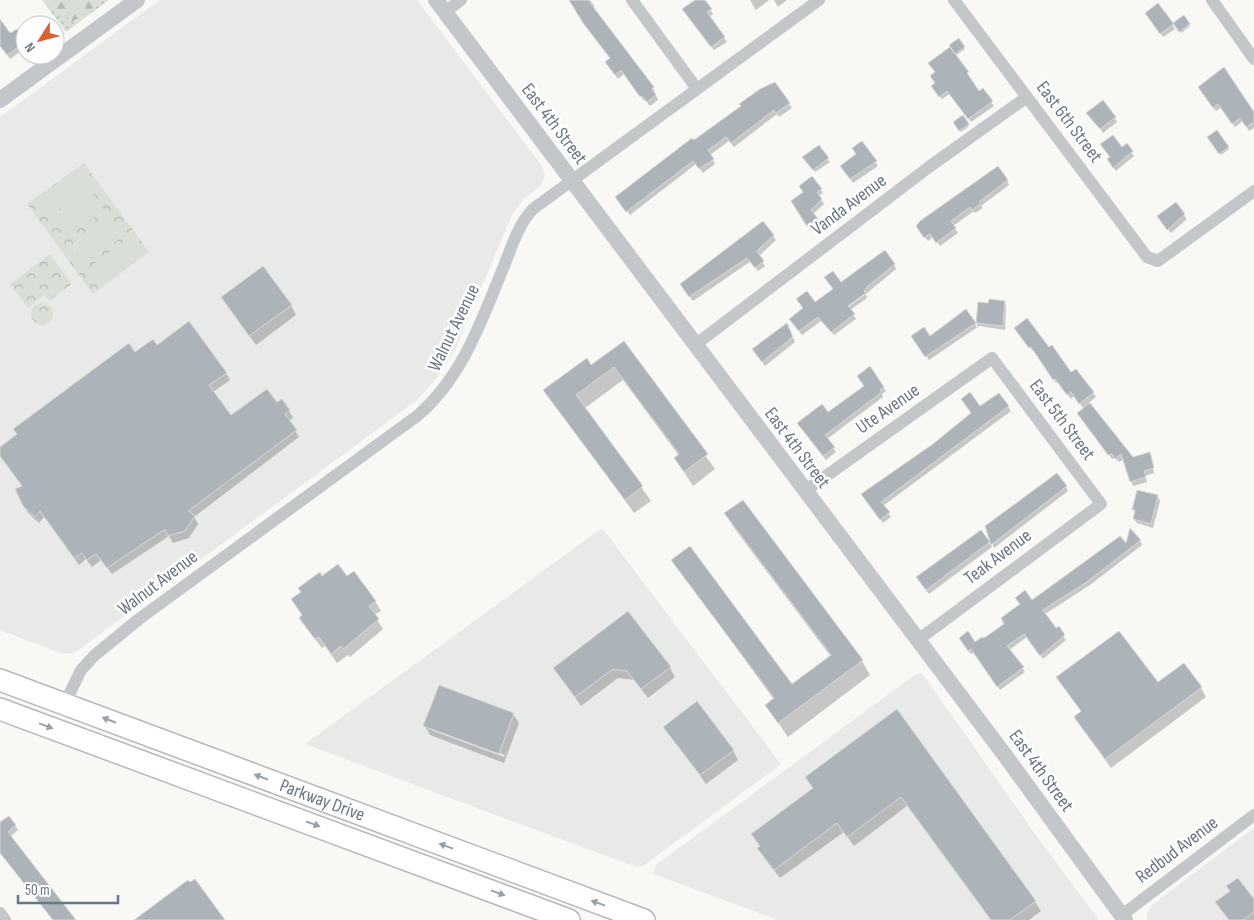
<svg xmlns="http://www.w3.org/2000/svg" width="1254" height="920" viewBox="0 0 1254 920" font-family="'Sofia Sans Condensed',sans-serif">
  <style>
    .built { fill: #e8eae8 }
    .grass { fill: url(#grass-dots) }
    .forest { fill: url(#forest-firs) }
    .park { fill: url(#park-crowns) }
    .pitch { fill: #d9dfd6 }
    .shadow { fill: #0003; fill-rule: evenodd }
    .building { fill: #acb3b9; stroke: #d9d9d7 }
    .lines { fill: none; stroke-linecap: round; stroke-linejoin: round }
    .trunk-casing { stroke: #b6b9bc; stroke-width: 24 }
    .minor { stroke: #c3c7ca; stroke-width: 12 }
    .tertiary { stroke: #c3c7ca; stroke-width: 16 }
    .trunk { stroke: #fff; stroke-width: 21 }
    .oneway { fill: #95a0aa }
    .labels { text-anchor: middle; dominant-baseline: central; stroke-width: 5; stroke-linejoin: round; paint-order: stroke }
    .street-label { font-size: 19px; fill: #687785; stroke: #fff }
  </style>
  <defs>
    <pattern id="grass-dots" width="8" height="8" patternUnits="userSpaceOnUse" patternTransform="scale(1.25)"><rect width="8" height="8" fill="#d9dfd6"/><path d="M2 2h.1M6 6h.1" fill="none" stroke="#b4bab3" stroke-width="1.8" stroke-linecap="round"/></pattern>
    <pattern id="forest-firs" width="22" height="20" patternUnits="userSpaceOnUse" patternTransform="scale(1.25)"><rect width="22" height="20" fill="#d9dfd6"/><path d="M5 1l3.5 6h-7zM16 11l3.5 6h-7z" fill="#b4bab3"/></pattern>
    <pattern id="park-crowns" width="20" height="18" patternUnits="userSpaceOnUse" patternTransform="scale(1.25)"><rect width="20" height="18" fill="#d9dfd6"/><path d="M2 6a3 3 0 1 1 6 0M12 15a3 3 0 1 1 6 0" fill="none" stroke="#b4bab3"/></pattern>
  </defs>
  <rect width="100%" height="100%" fill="#f8f8f5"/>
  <!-- built -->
  <path class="built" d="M160 0H417L542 166 545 176 540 186 523 200 512 215 455 350 436 379 417 400 74 653 63 654 0 630V117Z
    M602 528 781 764 643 866 636 867 305 744Z
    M922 673 1035 834 1099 920H778L653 874 656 865 916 674Z
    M1254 828V920H1147V914L1152 905Z"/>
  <!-- grass -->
  <path class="grass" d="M42 0H109L66 32Z"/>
  <!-- forest -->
  <path class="forest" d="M50 0H105L73 21 57 12Z"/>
  <!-- park -->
  <path class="park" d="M84 163 149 252 93 294 27 204Z
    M50 254 72 284 49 301 44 295 28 308 10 284Z
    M31 314a11 11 0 1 1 22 0a11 11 0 1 1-22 0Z"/>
  <!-- pitch -->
  <path class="pitch" d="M75 170 88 188 50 216 37 198Z
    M91 192 104 210 66 238 53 220Z
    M110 218 123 236 85 264 72 246Z
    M126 240 139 258 101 286 88 268Z"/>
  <!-- shadow -->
  <path class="shadow" d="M570 0H590L595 7 592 8 653 88 658 100 650 106 645 100 644 101 624 74 618 79 609 67 612 59Z
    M697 0H704L713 14 709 17 727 42 714 50 686 14Z
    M750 0H769L756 10Z
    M774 0H787L778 7Z
    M1158 5 1175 29 1163 37 1149 17Z
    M1183 16 1190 26 1181 33 1175 23Z
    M36 17 42 25H25V48L10 59 0 45V22L10 35Z
    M959 39 965 49 955 56 979 92 983 90 994 106 971 122 950 94 942 99 935 89 936 73 930 63Z
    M1202 91 1252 112 1254 110V128L1249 131 1243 121 1235 127 1221 108 1216 111Z
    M789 104 792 108 779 117 777 114 734 147 729 141 710 155 715 164 703 173 696 164 630 215 620 201 694 142Z
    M962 117 969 126 961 132 955 123Z
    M1091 117 1115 118 1117 122 1103 133Z
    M1216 131 1229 149 1221 155 1208 137Z
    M862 143 878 166 853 183 844 170 857 155Z
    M1126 145 1134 156 1116 171 1111 164Z
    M827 159 830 162 815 172 806 161Z
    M1007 180 1009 185 981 206 983 208 975 213 974 211 953 226 958 233 940 246 933 237 928 241 920 231Z
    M821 190 823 193 819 196 824 204 813 214 820 225 811 231 793 201Z
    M1175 204 1187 219 1171 233 1161 220Z
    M763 223 776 240 759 256 765 266 758 271 751 261 693 301 684 289Z
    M894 264 896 269 866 294V291L842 308 844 310 866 294 867 298 850 310 856 319 834 335 821 321 802 335 793 324 840 284Z
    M222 297 291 305 296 315 256 345Z
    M1004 302 1006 306 1005 330 979 326 929 360 915 341 975 323 977 328 979 304Z
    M789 329 795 342 765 366 757 354Z
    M1018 332 1048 349 1071 374 1076 370 1096 397 1089 403 1133 458 1150 457 1154 473 1145 476 1147 482 1133 486 1124 459 1119 462 1115 458 1112 459 1082 417 1084 409 1074 396 1071 399 1058 382 1056 383 1034 350 1033 351Z
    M623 343 715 469 693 486 675 458 679 456 623 380 585 408 651 501 634 513 545 391 591 367Z
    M157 346 226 373 230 380 213 392 230 417 277 404 289 411 293 418 289 421 299 437 194 517 198 524 189 538 173 543 169 536 112 574 101 560 92 567 86 559 79 565 44 517 39 523 28 513 24 505 23 487 0 455V448L135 353Z
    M883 387 886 391 882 394 883 397 827 439 836 452 826 460 798 424 828 413Z
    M999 395 1011 411 883 506 891 517 883 523 865 499 979 408Z
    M1066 487 1068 491 994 548 987 526Z
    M1138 491 1158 497 1160 501 1153 528 1137 523 1134 519 1136 513 1134 510Z
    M726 514 862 661 870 675 788 737 766 705 774 700 673 560 792 686 831 657 734 528Z
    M981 531 992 547 929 594 920 582Z
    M1140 541 1142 545 1090 585 1045 614 1066 640 1043 659 1027 637 1009 650 1025 672 1000 690 975 652 971 654 963 643H975L983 640 1032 602 1127 546Z
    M322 578H347L375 601 381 611 374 615 383 629 350 657 348 655 337 663 325 646 322 648 306 628 303 616 292 600Z
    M554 668H670L675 677 648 698 634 680 618 678 581 706Z
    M1058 678 1201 688 1206 697 1111 768 1081 727 1075 717 1082 712Z
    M897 711 1035 902 1041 911 1029 920H991L907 806 854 846 844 832 780 878 764 858 758 844 813 789 806 777Z
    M513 714 519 723 504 763 430 735 425 726ZM431 727 505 755 504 757 431 730Z
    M664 727 733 750 738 760 706 784Z
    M9 817 18 830 10 837 75 920H53L0 850V821L2 823Z
    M1254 901V920H1229L1217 902Z"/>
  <!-- building -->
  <path class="building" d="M569 0H588L654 87 652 89 656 95 647 102 642 96 640 97 621 70 615 75 605 62 610 58 583 23Z
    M695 0H705L712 9 707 12 725 37 711 47 682 9Z
    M1158 3 1174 24 1160 34 1145 13Z
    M1184 15 1190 24 1179 32 1173 23Z
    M0 19 10 33 17 29 25 40V42L7 55 0 46Z
    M959 38 965 47 955 54 949 45Z
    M950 47 969 72 967 73 979 91 983 88 993 101 968 119 947 91 939 97 931 86 935 83 930 76 935 72 928 63Z
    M1224 67 1254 112V122L1246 127 1240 118 1232 124 1218 104 1213 108 1198 87Z
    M775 82 790 103 776 113 774 110 731 143 726 137 708 150 714 159 699 169 693 161 626 212 615 197 692 138 694 140 741 106 739 104 760 89Z
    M1103 100 1116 117 1100 129 1086 113Z
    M963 115 969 124 959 131 953 122Z
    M1217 130 1229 147 1219 154 1207 137Z
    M1113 135 1122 147 1127 143 1133 151 1113 168 1107 159 1110 157 1100 144Z
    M862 141 877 161 850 179 840 166 856 154 852 148Z
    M819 145 829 158 813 170 802 157Z
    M998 166 1008 180 980 201 981 203 972 210 970 207 951 221 956 228 936 243 930 234 924 238 916 226 920 221Z
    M812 176 822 189 817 192 822 199 811 210 819 220 808 228 791 201 803 192 799 186Z
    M1176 202 1185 214 1167 230 1157 216Z
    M763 221 774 235 757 251 764 261 755 268 747 258 689 297 680 284Z
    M885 250 895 264 868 286 864 291 866 293 848 306 855 314 831 332 818 317 799 331 789 319 803 308 796 299 807 291 815 302 833 289 824 277 833 271 841 282Z
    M263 266 292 305 249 336 221 297Z
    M989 299 1005 301 1003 326 976 323 978 302 988 303Z
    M966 309 976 323 925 357 911 336 924 327 930 336Z
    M1027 318 1049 347 1052 345 1071 372 1076 369 1094 392 1079 404 1071 392 1067 395 1055 379 1053 380 1031 347 1029 348 1014 328Z
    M189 321 227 373 209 385 231 415 267 389 277 402 282 399 290 410 285 414 297 430 188 511 195 516 185 531 167 536 165 529 107 568 96 554 87 560 82 553 74 558 40 511 35 517 23 506 15 489 22 486 0 456V447L17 434 13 429 129 343 135 352 153 339 157 345Z
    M787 323 793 337 762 362 752 349Z
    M624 341 708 454 684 472 674 458 679 454 614 367 576 395 643 486 625 500 543 390 587 358 591 365Z
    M870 366 884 387 880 390 882 392 825 435 835 447 823 456 797 423 822 404 828 412 864 386 857 376Z
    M970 392 980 406 999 393 1009 406 881 502 890 512 880 520 861 494 933 444 971 413 961 399Z
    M1090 403 1133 457 1150 452 1154 468 1144 471 1146 477 1130 482 1121 454 1115 459 1112 454 1108 455 1077 413Z
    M1057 473 1067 486 991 545 990 542 926 590 916 577 981 530 990 542 985 526Z
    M1137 490 1158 495 1151 524 1133 519 1135 510H1132Z
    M743 500 863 660 778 723 765 705 774 698 671 560 690 546 792 684 831 655 724 513Z
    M1130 528 1141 540 1088 581 1043 610 1056 628 1059 626 1065 635 1040 656 1024 634 1007 646 1024 667 997 687 971 649 968 651 959 638 968 631 975 642 982 637 984 638 1004 624 1001 618 1020 604 1015 598 1025 590 1032 600 1120 536 1126 543Z
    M338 564 347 576 354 571 376 601 369 606 379 619 343 649 341 646 331 654 319 637 315 639 299 618 302 615 291 599 301 592 298 588 320 572 322 576Z
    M628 611 671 667 641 689 627 671 613 669 575 697 553 668Z
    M1119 631 1158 682 1184 663 1202 687 1105 759 1074 717 1081 711 1056 677Z
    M439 685 514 713 499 754 423 726Z
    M697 701 734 750 700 775 663 727Z
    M897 709 1036 901 1010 920H991L901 797 847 837 837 823 774 870 757 848 760 846 751 834 813 788 805 777Z
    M9 816 16 825 8 832 76 920H53L0 853V822Z
    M1238 878 1254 899V912L1243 920H1229L1215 902 1230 891 1226 886Z
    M195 879 225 920H134L188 880 190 882Z"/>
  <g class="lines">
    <!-- trunk casing -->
    <g class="trunk-casing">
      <g id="trunk">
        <path id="s1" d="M0 680 644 920"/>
        <path d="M0 709 569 920"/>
      </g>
    </g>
    <!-- minor -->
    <path class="minor" d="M632 0 697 89
      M954 0 1147 257 1158 261 1254 191
      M1212 0 1254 59
      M445 12 461 0
      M695 345 929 167 1027 97
      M805 491 992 358 1101 504 918 640
      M65 703 81 670 95 655 139 619 417 416C463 377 481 321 504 266 512 246 518 225 533 209L819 0
      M0 913 5 920
      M1122 915 1254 815"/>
    <!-- tertiary -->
    <path class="tertiary" d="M436 0 1004 754 1125 920
      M0 100 137 0"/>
    <!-- trunk -->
    <use href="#trunk" class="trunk"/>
  </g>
  <!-- one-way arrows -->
  <defs><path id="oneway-solid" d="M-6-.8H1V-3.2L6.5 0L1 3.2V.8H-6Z" transform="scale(1.25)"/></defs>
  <g class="oneway">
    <use href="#oneway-solid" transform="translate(109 720) rotate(-159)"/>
    <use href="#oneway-solid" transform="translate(46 726) rotate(20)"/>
    <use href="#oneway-solid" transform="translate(261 777) rotate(-159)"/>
    <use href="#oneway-solid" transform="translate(313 824) rotate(20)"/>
    <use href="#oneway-solid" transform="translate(446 846) rotate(-160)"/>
    <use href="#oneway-solid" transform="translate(498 893) rotate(20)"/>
    <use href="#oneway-solid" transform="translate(598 903) rotate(-160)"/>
  </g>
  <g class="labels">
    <!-- street labels -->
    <g class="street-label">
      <text transform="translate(1069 122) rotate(53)">East 6th Street</text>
      <text transform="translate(554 124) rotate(53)">East 4th Street</text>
      <text transform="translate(849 205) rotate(-37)">Vanda Avenue</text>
      <text transform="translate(454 328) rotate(-64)">Walnut Avenue</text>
      <text transform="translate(888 409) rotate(-35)">Ute Avenue</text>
      <text transform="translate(1062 420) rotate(53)">East 5th Street</text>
      <text transform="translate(797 448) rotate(53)">East 4th Street</text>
      <text transform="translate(998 557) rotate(-37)">Teak Avenue</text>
      <text transform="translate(158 583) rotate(-37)">Walnut Avenue</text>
      <text transform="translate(1041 771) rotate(54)">East 4th Street</text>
      <text stroke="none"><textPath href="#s1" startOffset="344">Parkway Drive</textPath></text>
      <text transform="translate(1177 850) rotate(-37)">Redbud Avenue</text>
    </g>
  </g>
  <!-- north arrow -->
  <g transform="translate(40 40) rotate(234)"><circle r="24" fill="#ffffff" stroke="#c3c9ce"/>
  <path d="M0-4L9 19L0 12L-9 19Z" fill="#dd5e30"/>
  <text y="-8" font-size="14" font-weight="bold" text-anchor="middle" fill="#687785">N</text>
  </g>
  <!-- scale -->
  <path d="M18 895v8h100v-8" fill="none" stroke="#687785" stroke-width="2.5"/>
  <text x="25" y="895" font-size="15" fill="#687785" stroke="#ffffff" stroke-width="4" paint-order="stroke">50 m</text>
</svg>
